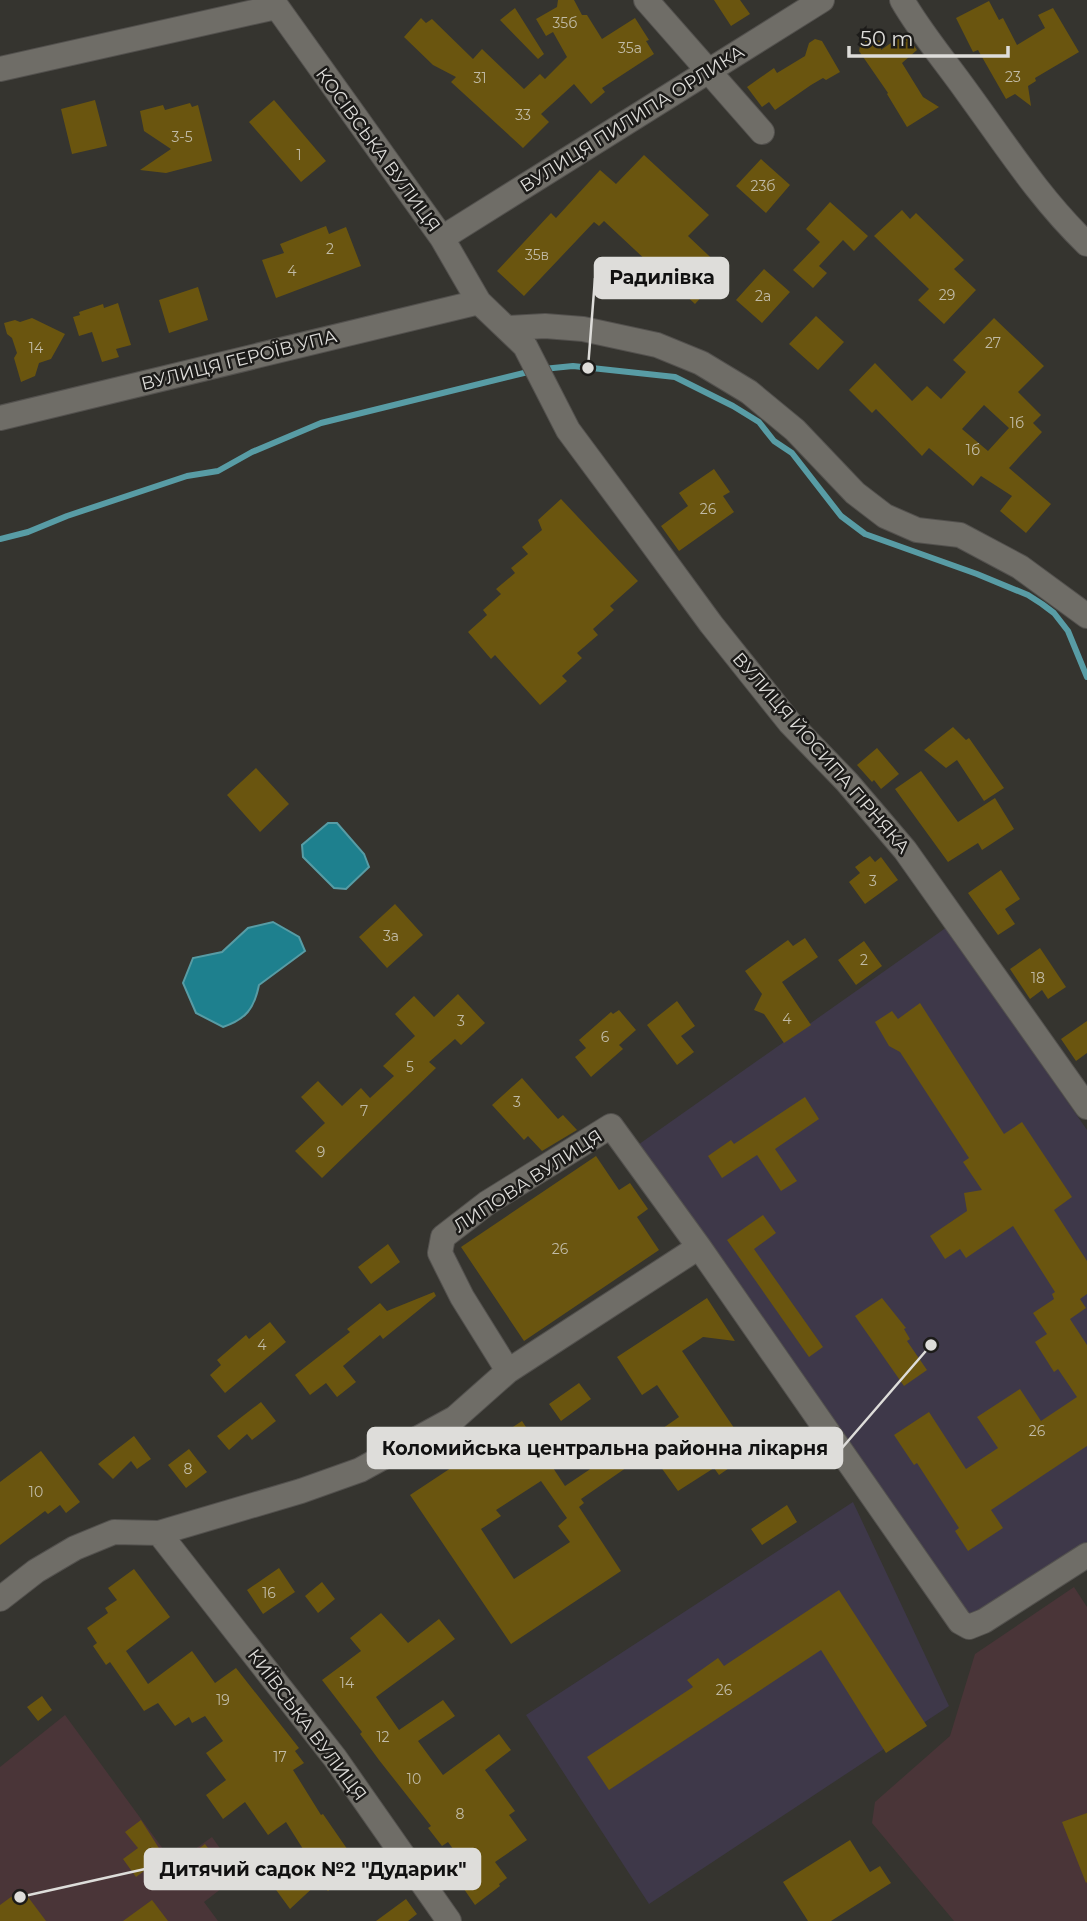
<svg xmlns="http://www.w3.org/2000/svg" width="1087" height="1921" viewBox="0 0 1087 1921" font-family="Montserrat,sans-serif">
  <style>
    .education { fill: #4a3538 }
    .medical { fill: #3e3849 }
    .water { fill: #1e808e; stroke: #589ca5; stroke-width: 2 }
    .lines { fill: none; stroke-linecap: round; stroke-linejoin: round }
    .stream { stroke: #589ca5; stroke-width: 6 }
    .building { fill: #6a550f; fill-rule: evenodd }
    .minor-casing { stroke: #53514e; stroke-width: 26 }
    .minor { stroke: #6f6d67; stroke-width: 24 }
    .labels { text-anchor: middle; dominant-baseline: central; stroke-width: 5; stroke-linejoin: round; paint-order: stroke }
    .number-label { font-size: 14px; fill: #c1bba7 }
    .street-label { font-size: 18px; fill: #deddda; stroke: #1c1b19 }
    .leader { fill: none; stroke: #deddda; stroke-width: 2.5 }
    .callout-dot { fill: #deddda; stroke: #1c1b19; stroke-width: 2.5 }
    .callout { fill: #deddda; stroke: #deddda; stroke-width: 2.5 }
    .callout-label { font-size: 19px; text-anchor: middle; font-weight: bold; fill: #111 }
  </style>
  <rect width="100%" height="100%" fill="#35342f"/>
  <!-- education -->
  <path class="education" d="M1074 1587 1087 1607V1921H954L872 1823 875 1802 950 1736 975 1654Z
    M65 1715 174 1864 212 1837 239 1875 204 1902 218 1921H0V1767Z"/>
  <!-- medical -->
  <path class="medical" d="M947 927 1087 1130V1543L970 1619 635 1147Z
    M853 1502 949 1706 649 1904 526 1715Z"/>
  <!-- water -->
  <path class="water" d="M328 823H337L364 854 369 867 346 889 334 888 303 857 302 845Z
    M273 922 299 937 305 951 259 985C254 1009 246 1019 223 1027L196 1013 183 983 193 958 222 952 248 928Z"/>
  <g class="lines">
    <!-- stream -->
    <path class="stream" d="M543 369 573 366 675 377 733 406 759 422 774 441 792 453 841 516 865 534 977 574 1028 595 1042 604 1054 613 1068 631 1087 677
      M0 539 28 532 67 516 187 476 218 471 252 452 321 423 532 371"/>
  </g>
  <!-- building -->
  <path class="building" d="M558 0H574L582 15H587L602 39 635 18 649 40 646 41 654 54 602 88 605 92 591 104 574 84 541 114 549 122 523 148 451 82 456 77 433 65 404 37 421 18 426 23 432 19 473 59 482 49 524 89 540 74 545 79 567 57 553 32 546 36 536 19 557 7Z
    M714 0H740L750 14 731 26Z
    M989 1 999 20 1003 18 1017 45 1045 28 1038 15 1053 8 1079 52 1035 78 1036 81 1028 86 1031 106 1015 94 1006 99 978 50 973 52 956 18Z
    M515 8 544 54 538 59 500 20Z
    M905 33 917 50 902 63 923 97 939 107 907 127 887 94 888 93 859 51 862 37 881 41V50Z
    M815 39 822 41 840 72 826 80 823 78 811 85 775 110 769 102 762 107 747 87 774 68 777 73 805 56 809 43Z
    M95 100 107 146 72 154 61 109Z
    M274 100 326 161 301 182 249 122Z
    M190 103 192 107 198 105 212 161 166 173 140 170 171 149 144 131 140 111 163 105 165 110Z
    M644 155 709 215 688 236 725 271 695 304 678 288 681 285 654 260 650 264 604 221 599 226 594 222 524 296 497 271 551 213 556 218 600 170 616 184Z
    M761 159 790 185 766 213 736 186Z
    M830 202 868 236 854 251 843 240 819 266 827 273 813 288 793 270 820 242 806 229Z
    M902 210 910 219 916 213 964 260 954 269 976 290 944 324 918 300 929 289 874 236Z
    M326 226 329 234 346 227 361 266 276 298 262 260 284 253 280 244Z
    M764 269 790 292 762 323 736 300Z
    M198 287 208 320 169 333 159 300Z
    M118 303 131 345 116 349 119 357 102 362 92 332 79 336 73 317 80 315 79 312 103 304 104 308Z
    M816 316 844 342 818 370 789 344Z
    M32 318 65 334 51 359 39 363 35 376 21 382 14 358 17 353 12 338 7 334 4 323 15 320 20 322Z
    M994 318 1044 366 1018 392 1041 415 1033 423 1042 432 1009 468 1051 504 1026 533 1000 511 1012 496 981 476 973 486 929 448 922 456 876 409 872 413 849 390 875 363 912 401 927 386 941 399 966 372 953 360ZM984 405 1009 428 988 451 962 429Z
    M714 469 730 492 723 496 734 512 679 551 661 526 688 506 679 493Z
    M561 499 638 581 610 606 614 610 593 629 598 635 577 653 582 658 562 676 567 681 540 705 495 655 491 659 468 632 487 615 483 610 501 594 496 589 515 573 511 568 528 554 522 547 542 530 538 520Z
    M953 727 966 740 969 738 1004 788 984 801 957 760 946 768 924 750Z
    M877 748 899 774 881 789 874 780 872 782 857 765Z
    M256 768 289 804 260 832 227 795Z
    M921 771 958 822 995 798 1014 829 982 850 978 843 948 862 895 789Z
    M870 856 875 862 881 857 898 880 865 904 849 882 860 873 855 867Z
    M1001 870 1020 899 1005 909 1015 924 998 935 968 893Z
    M395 904 423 935 387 968 359 937Z
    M805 938 818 957 782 982 811 1025 784 1043 764 1014 754 1010 762 994 745 971 788 940 793 946Z
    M864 941 882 966 856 985 838 960Z
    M1040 948 1066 987 1048 999 1042 990 1030 999 1010 969Z
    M458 994 485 1023 461 1045 455 1039 429 1062 436 1068 322 1178 295 1151 325 1123 301 1097 318 1081 342 1106 361 1088 370 1098 394 1076 383 1066 415 1036 395 1014 414 996 434 1017Z
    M677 1001 695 1026 681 1036 694 1052 677 1065 647 1025Z
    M920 1003 1004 1134 1022 1122 1072 1197 1054 1210 1087 1261V1294L1080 1299 1086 1308 1070 1319 1087 1345V1446L991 1510 1003 1528 968 1551 955 1531 959 1528 917 1463 914 1465 894 1435 929 1412 966 1469 998 1448 977 1417 1020 1389 1041 1421 1077 1397 1058 1369 1054 1372 1035 1342 1047 1334 1033 1313 1054 1299 1052 1294 1055 1292 1013 1226 966 1258 960 1249 945 1259 930 1236 967 1211 964 1193 982 1190 963 1162 969 1158 900 1052 889 1046 875 1022 892 1011 898 1019Z
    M619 1010 636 1030 619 1045 623 1049 591 1077 575 1057 586 1048 579 1040 611 1012 613 1014Z
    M1087 1021V1053L1076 1061 1061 1039Z
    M522 1078 558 1119 563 1115 577 1130 542 1151 528 1136 524 1140 492 1105Z
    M805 1097 819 1119 775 1149 797 1181 781 1191 757 1155 722 1178 708 1156 731 1140 734 1144Z
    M596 1156 619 1190 630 1183 648 1209 637 1217 659 1250 524 1341 461 1247Z
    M763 1215 776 1233 754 1249 823 1347 809 1357 727 1240Z
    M388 1244 400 1262 371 1284 358 1267Z
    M434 1292 436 1296 383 1339 380 1335 343 1366 356 1382 337 1397 326 1383 310 1395 295 1375 350 1332 347 1329 380 1303 387 1311Z
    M707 1298 735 1341 703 1337 682 1351 751 1453 719 1475 714 1468 678 1491 643 1442 679 1417 657 1385 642 1395 617 1357Z
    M882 1298 906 1328 904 1329 910 1339 907 1341 927 1370 904 1386 855 1316Z
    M270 1322 286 1342 225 1393 210 1375 221 1365 217 1360 246 1335 249 1339Z
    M579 1383 591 1399 561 1421 549 1404Z
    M261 1402 276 1421 252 1440 247 1434 229 1450 217 1436Z
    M522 1421 565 1486 638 1437 649 1452 581 1499 584 1503 579 1507 621 1571 511 1644 410 1495ZM541 1481 567 1518 558 1526 570 1542 514 1579 481 1529 501 1516 496 1510Z
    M134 1436 151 1459 137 1469 131 1461 113 1479 98 1464Z
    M189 1449 207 1472 186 1488 168 1465Z
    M41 1451 80 1502 66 1513 60 1505 48 1514 45 1511 0 1545V1482Z
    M787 1505 797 1522 762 1545 751 1529Z
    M279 1568 295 1592 263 1614 247 1590Z
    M134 1569 170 1617 126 1651 148 1684 192 1651 215 1683 236 1668 299 1748 295 1751 304 1763 293 1770 321 1815 323 1814 363 1872 344 1886 340 1880 328 1891 319 1882 290 1909 266 1876 303 1849 286 1822 268 1835 245 1802 223 1819 206 1795 226 1780 206 1753 223 1741 205 1716 192 1723 189 1717 175 1726 158 1703 144 1711 110 1662 106 1665 93 1646 97 1643 87 1628 108 1613 105 1608 117 1600 108 1588Z
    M322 1582 335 1599 318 1613 305 1596Z
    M839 1590 927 1726 886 1753 821 1650 609 1790 587 1757 693 1687 687 1680 718 1658 724 1666Z
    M381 1613 408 1643 439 1619 455 1639 376 1697 399 1730 443 1700 455 1716 418 1741 443 1775 499 1734 511 1750 485 1770 515 1811 509 1815 527 1840 495 1862 507 1878 499 1884 500 1886 475 1905 455 1876 467 1868 448 1842 442 1846 428 1828 431 1826 379 1760 360 1734 362 1732 322 1680 361 1651 350 1638Z
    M42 1696 52 1710 38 1721 27 1707Z
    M1087 1813V1882L1086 1883 1062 1822Z
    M141 1820 164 1856 136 1877 123 1859 138 1848 125 1832Z
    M850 1840 870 1872 880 1866 891 1883 831 1921H808L783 1882Z
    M205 1844 225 1871 200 1889 180 1863Z
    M22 1889 46 1921H0V1905Z
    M406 1899 417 1914 408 1921H376Z
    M152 1900 168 1921H123Z"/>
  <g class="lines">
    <!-- minor casing -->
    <g class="minor-casing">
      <path id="minor" d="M272 0 442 238 479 302 525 346 568 430 640 527 711 624 790 723 847 782 905 850 1087 1107
        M646 0 762 132
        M902 0C921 33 945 61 967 92 1005 144 1040 199 1087 244
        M0 69 276 7
        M442 238 822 0
        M509 328 545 326 583 329 657 345 701 363 749 392 795 430 855 493 885 516 917 530 960 535 1020 567 1087 616
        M0 418 479 302
        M508 1371 699 1247
        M159 1533 335 1758 449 1921
        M0 1599 36 1571 75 1548 114 1532 159 1533 301 1491 360 1470 455 1418 508 1371 462 1297 440 1253 443 1237 487 1203 611 1126 699 1247 960 1622 969 1627 984 1621 1087 1555"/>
    </g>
    <!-- minor -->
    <use href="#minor" class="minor"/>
  </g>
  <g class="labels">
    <!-- number labels -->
    <g class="number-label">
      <text x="565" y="23">35б</text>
      <text x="630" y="48">35а</text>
      <text x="1013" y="77">23</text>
      <text x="480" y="78">31</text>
      <text x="523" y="115">33</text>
      <text x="182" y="137">3-5</text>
      <text x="299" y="155">1</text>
      <text x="763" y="186">23б</text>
      <text x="330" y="249">2</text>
      <text x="537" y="255">35в</text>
      <text x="292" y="271">4</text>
      <text x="947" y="295">29</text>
      <text x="763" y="296">2а</text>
      <text x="993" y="343">27</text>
      <text x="36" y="348">14</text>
      <text x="1017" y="423">1б</text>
      <text x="973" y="450">1б</text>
      <text x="708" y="509">26</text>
      <text x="873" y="881">3</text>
      <text x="391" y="936">3а</text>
      <text x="864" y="960">2</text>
      <text x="1038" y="978">18</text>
      <text x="787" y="1019">4</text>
      <text x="461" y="1021">3</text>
      <text x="605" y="1037">6</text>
      <text x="410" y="1067">5</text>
      <text x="517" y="1102">3</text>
      <text x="364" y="1111">7</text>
      <text x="321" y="1152">9</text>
      <text x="560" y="1249">26</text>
      <text x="262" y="1345">4</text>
      <text x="1037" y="1431">26</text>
      <text x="188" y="1469">8</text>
      <text x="36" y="1492">10</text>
      <text x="269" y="1593">16</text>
      <text x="347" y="1683">14</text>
      <text x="724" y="1690">26</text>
      <text x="223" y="1700">19</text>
      <text x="383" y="1737">12</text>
      <text x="280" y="1757">17</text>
      <text x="414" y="1779">10</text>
      <text x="460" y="1814">8</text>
    </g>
    <!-- street labels -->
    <g class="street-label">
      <text transform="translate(632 119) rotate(-32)">ВУЛИЦЯ ПИЛИПА ОРЛИКА</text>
      <text transform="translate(378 150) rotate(54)">КОСІВСЬКА ВУЛИЦЯ</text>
      <text transform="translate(239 360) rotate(-14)">ВУЛИЦЯ ГЕРОЇВ УПА</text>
      <text transform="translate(821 753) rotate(49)">ВУЛИЦЯ ЙОСИПА ГІРНЯКА</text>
      <text transform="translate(528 1181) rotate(-33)">ЛИПОВА ВУЛИЦЯ</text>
      <text transform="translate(307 1725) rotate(53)">КИЇВСЬКА ВУЛИЦЯ</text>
    </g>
  </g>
  <!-- callouts -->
  <path class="leader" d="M588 368L595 278M931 1345L842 1448M20 1897L145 1869"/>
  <g class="callout-dot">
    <circle cx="588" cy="368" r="7"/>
    <circle cx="931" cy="1345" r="7"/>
    <circle cx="20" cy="1897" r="7"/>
  </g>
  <g class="callout">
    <rect x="595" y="258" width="133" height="40" rx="7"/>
    <rect x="368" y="1428" width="474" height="40" rx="7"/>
    <rect x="145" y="1849" width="335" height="40" rx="7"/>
  </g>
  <g class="callout-label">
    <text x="662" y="284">Радилівка</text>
    <text x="605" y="1455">Коломийська центральна районна лікарня</text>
    <text x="313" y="1876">Дитячий садок №2 "Дударик"</text>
  </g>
  <!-- scale -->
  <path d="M849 46v10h159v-10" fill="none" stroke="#deddda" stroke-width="3.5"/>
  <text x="860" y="46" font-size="21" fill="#deddda" stroke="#1c1b19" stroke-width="5" paint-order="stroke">50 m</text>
</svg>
